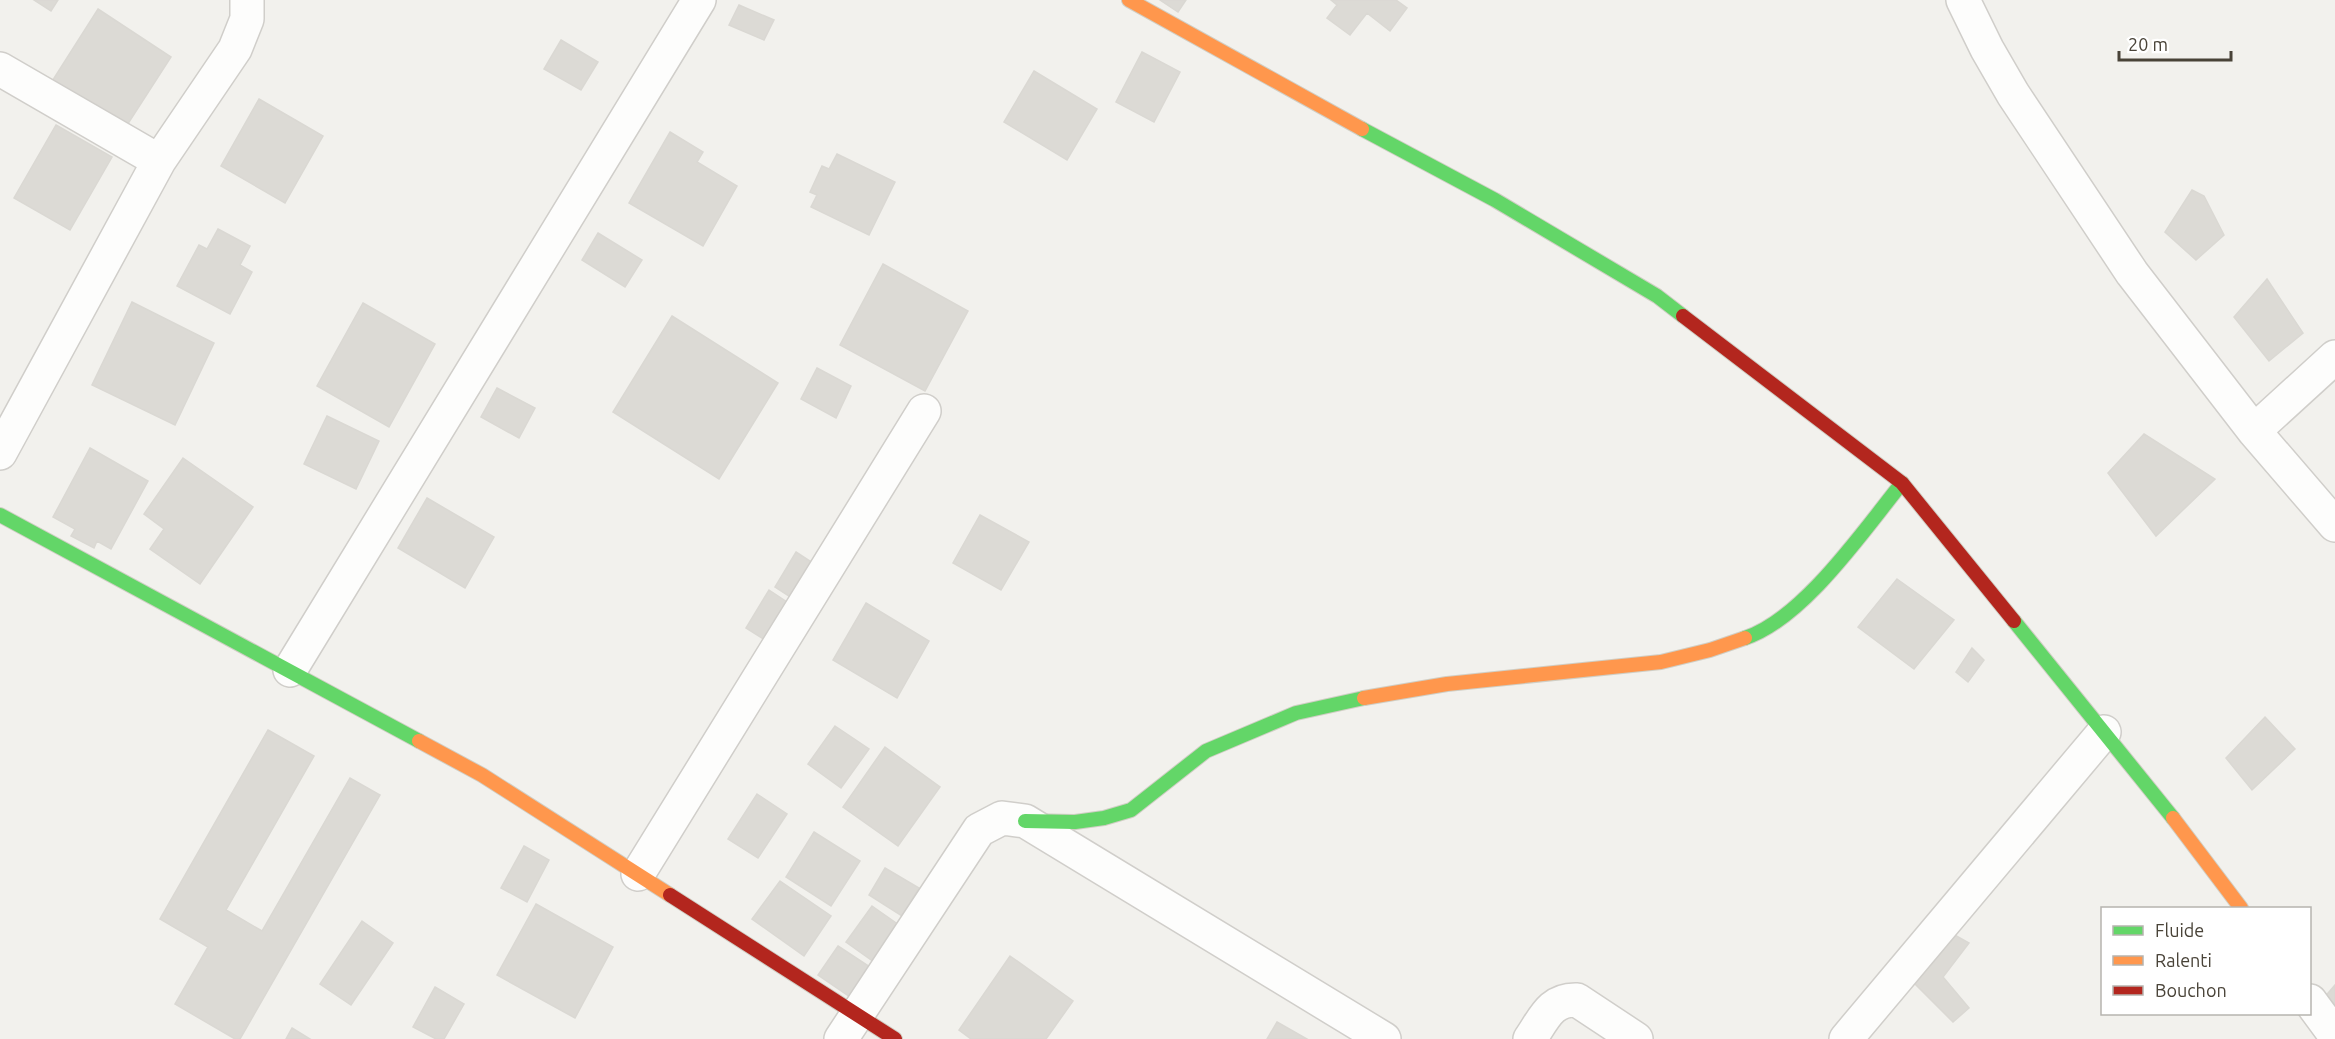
<svg xmlns="http://www.w3.org/2000/svg" width="2335" height="1039" viewBox="0 0 2335 1039" font-family="Ubuntu,sans-serif">
  <style>
    .building { fill: #dcdad5; stroke: #dad8d3; stroke-width: 1.5 }
    .lines { fill: none; stroke-linecap: round; stroke-linejoin: round }
    .street-casing { stroke: #d0ceca; stroke-width: 36 }
    .fast-casing { stroke: #d0cec4; stroke-width: 16 }
    .slow-casing { stroke: #d0cec4; stroke-width: 16 }
    .jam-casing { stroke: #d0cec4; stroke-width: 16 }
    .street { stroke: #fdfdfc; stroke-width: 33 }
    .fast { stroke: #63d668; stroke-width: 14 }
    .slow { stroke: #ff974d; stroke-width: 14 }
    .jam { stroke: #b3261e; stroke-width: 14 }
  </style>
  <rect width="100%" height="100%" fill="#f2f1ed"/>
  <!-- building -->
  <path class="building" d="M34 0H58L51 11Z
    M1160 0H1186L1178 12Z
    M1331 0H1396L1407 8 1390 31 1367 13 1350 35 1327 18 1337 5Z
    M739 5 774 20 764 40 729 25Z
    M98 9 171 57 122 133 49 86Z
    M561 40 598 62 581 90 544 69Z
    M1142 52 1180 72 1154 122 1116 102Z
    M1034 71 1097 109 1067 160 1004 122Z
    M259 99 323 136 285 203 221 166Z
    M56 125 112 157 70 230 14 198Z
    M670 132 703 152 697 162 737 186 703 246 629 203Z
    M837 154 895 182 869 235 811 207 817 195 810 192 822 166 829 169Z
    M2192 190 2204 196 2224 235 2196 260 2165 232Z
    M218 229 250 246 240 265 252 272 230 314 177 286 199 245 207 249Z
    M598 233 642 260 625 287 582 260Z
    M883 264 968 311 925 391 840 345Z
    M2267 279 2303 333 2269 361 2234 317Z
    M132 302 214 343 175 425 92 385Z
    M363 303 435 344 389 427 317 386Z
    M672 316 778 383 719 479 613 412Z
    M817 368 851 386 836 418 801 399Z
    M497 388 535 408 519 438 481 417Z
    M327 416 379 441 356 489 304 464Z
    M2144 434 2215 479 2156 536 2108 473Z
    M90 448 148 481 111 549 97 541 94 548 71 536 75 529 53 517Z
    M183 458 253 507 200 584 150 549 164 529 144 514Z
    M427 498 494 537 465 588 398 548Z
    M980 515 1029 542 1001 590 953 563Z
    M796 552 819 567 798 602 775 587Z
    M1897 579 1954 620 1914 669 1858 627Z
    M769 590 796 608 773 645 746 628Z
    M866 603 929 641 897 698 833 660Z
    M1972 648 1984 660 1968 682 1956 672Z
    M2265 717 2295 749 2252 790 2226 758Z
    M835 726 869 749 841 788 808 764Z
    M268 730 314 756 226 910 262 931 350 778 380 795 240 1039H235L175 1004 208 947 160 919Z
    M885 747 940 787 898 846 843 807Z
    M757 794 787 814 758 858 728 839Z
    M814 832 860 861 831 906 786 877Z
    M524 846 549 860 527 902 501 888Z
    M885 868 919 888 902 916 869 895Z
    M780 881 831 916 804 956 752 919Z
    M536 904 613 947 575 1018 497 975Z
    M872 906 906 930 881 967 846 942Z
    M362 921 393 943 351 1005 320 984Z
    M1951 933 1969 943 1943 977 1969 1008 1953 1022 1910 979Z
    M838 946 873 969 853 999 818 975Z
    M1010 956 1073 1001 1046 1039H971L959 1030Z
    M2335 985V1013L2323 999Z
    M435 987 464 1004 444 1039H436L413 1027Z
    M1277 1022 1307 1039H1267Z
    M292 1028 310 1039H286Z"/>
  <g class="lines">
    <!-- street casing -->
    <g class="street-casing">
      <path id="street" d="M1963 0 1987 49 2013 94 2132 273 2254 431 2335 525
        M0 69 159 161
        M2254 431 2335 357
        M0 453 159 161 235 49 247 19V0
        M290 670 699 0
        M638 874 924 411
        M2310 1001 2335 1035
        M841 1039 979 830 1002 818 1025 821 1384 1039
        M1530 1039C1544 1019 1550 999 1577 1000L1636 1039
        M1846 1039 2104 732"/>
    </g>
    <!-- fast casing -->
    <g class="fast-casing">
      <path id="fast" d="M1362 129 1495 200 1657 296 1683 316
        M0 515 419 741
        M2014 621 2173 818
        M1745 638C1803 619 1864 530 1902 483
        M1025 821 1075 822 1104 818 1131 810 1206 751 1296 713 1364 698"/>
    </g>
    <!-- slow casing -->
    <g class="slow-casing">
      <path id="slow" d="M1129 0 1362 129
        M1364 698 1447 684 1661 662 1710 650 1745 638
        M419 741 482 775 670 895
        M2173 818 2241 908"/>
    </g>
    <!-- jam casing -->
    <g class="jam-casing">
      <path id="jam" d="M1683 316 1902 483 2014 621
        M670 895 895 1039"/>
    </g>
    <!-- street -->
    <use href="#street" class="street"/>
    <!-- fast -->
    <use href="#fast" class="fast"/>
    <!-- slow -->
    <use href="#slow" class="slow"/>
    <!-- jam -->
    <use href="#jam" class="jam"/>
  </g>
  <!-- legend -->
  <rect x="2101" y="907" width="210" height="108" fill="#ffffff" stroke="#b6b4af" stroke-width="1.5"/>
  <rect x="2113" y="926" width="30" height="9" fill="#63d668" stroke="#b6b4af" stroke-width="1.5"/>
  <text x="2155" y="937" font-size="18" fill="#494338">Fluide</text>
  <rect x="2113" y="956" width="30" height="9" fill="#ff974d" stroke="#b6b4af" stroke-width="1.5"/>
  <text x="2155" y="967" font-size="18" fill="#494338">Ralenti</text>
  <rect x="2113" y="986" width="30" height="9" fill="#b3261e" stroke="#b6b4af" stroke-width="1.5"/>
  <text x="2155" y="997" font-size="18" fill="#494338">Bouchon</text>
  <!-- scale -->
  <path d="M2119 51v9h112v-9" fill="none" stroke="#494338" stroke-width="3"/>
  <text x="2128" y="51" font-size="18" fill="#494338" stroke="#ffffff" stroke-width="4.5" paint-order="stroke">20 m</text>
</svg>
